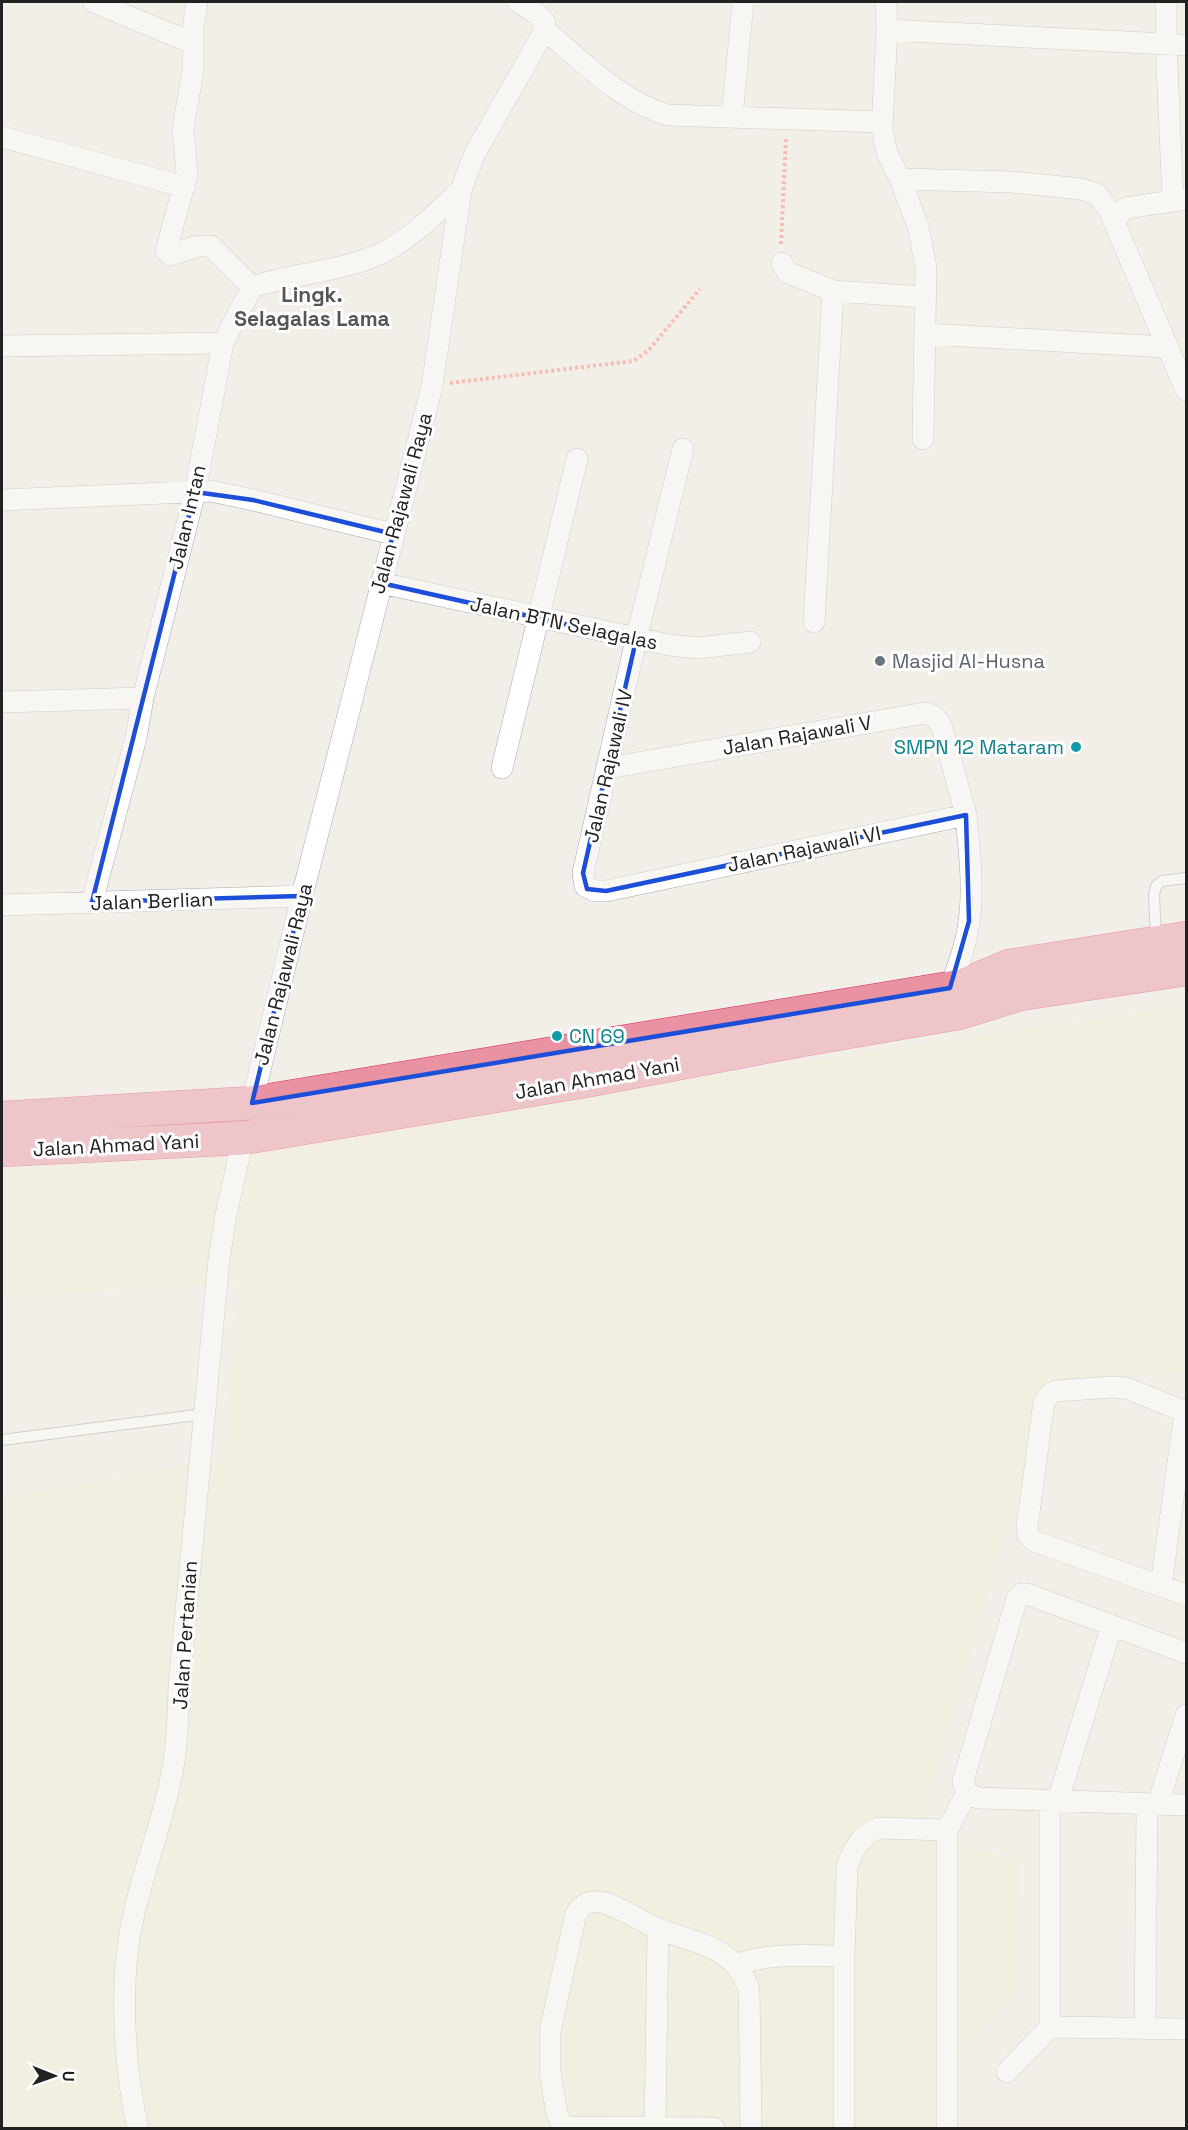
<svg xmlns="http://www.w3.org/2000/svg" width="1188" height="2130" viewBox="0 0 1188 2130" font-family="'Space Grotesk',sans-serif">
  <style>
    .farmland { fill: #eef0d5 }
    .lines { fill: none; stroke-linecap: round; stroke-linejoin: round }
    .lane-casing { stroke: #a9a9a9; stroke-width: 12 }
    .street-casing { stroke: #a9a9a9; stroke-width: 22 }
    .highway-casing { stroke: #dc2a67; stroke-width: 34 }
    .path { stroke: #fa8072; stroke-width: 4; stroke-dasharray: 3 3; stroke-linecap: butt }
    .lane { stroke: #fff; stroke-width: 10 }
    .street { stroke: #fff; stroke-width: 21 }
    .highway { stroke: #e892a2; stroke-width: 33 }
    .marked { fill: none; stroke: #1d4ed8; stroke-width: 4.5; stroke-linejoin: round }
    .worship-dot { fill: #6b7280; stroke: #fff; stroke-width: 2 }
    .culture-dot { fill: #0f9aa8; stroke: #fff; stroke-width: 2 }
    .labels { text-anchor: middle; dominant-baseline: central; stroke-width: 6; stroke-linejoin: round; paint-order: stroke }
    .street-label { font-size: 20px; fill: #222; stroke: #fff }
    .worship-label { font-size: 20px; fill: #5b616d; stroke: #fff; text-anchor: start }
    .culture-label { font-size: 20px; fill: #0d838f; stroke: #fff; text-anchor: end }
    .neighbourhood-label { font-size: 21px; font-weight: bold; fill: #555; stroke: #fff }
  </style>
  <rect width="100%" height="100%" fill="#f2efe9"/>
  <!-- farmland -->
  <path class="farmland" d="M1186 1006V1372L1067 1382 1003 1538 917 1836 1018 1859 1016 1995 933 2075 935 2128H2V1498L224 1459 241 1282 2 1297V1162L139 1159Z"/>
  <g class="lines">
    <!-- lane casing -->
    <g class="lane-casing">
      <path id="lane" d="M1156 940 1154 895 1156 886 1162 881 1186 878
        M2 1440 204 1414"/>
    </g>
    <!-- street casing -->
    <g class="street-casing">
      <path id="street" d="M94 2 192 43
        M197 2 193 29V70L183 129 187 174 166 251 170 255 198 246H211L252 287
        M518 2 536 13 545 23V30C582 61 620 101 668 115L882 122
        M886 2 887 30 882 129 887 153 900 179 1012 182 1081 189 1097 194 1109 210 1186 390
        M1166 2V43L1173 200
        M887 30 1186 45
        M732 117 743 2
        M2 137 185 187
        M900 179 918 226 926 267 923 439
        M461 190 475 153 545 30
        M1113 220 1126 208 1186 199
        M782 263 787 272 833 291 925 297
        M926 334 1167 347
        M2 346 223 343
        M2 500 211 491 253 500 393 534
        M381 583 669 645 698 648 750 642
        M814 622 833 291
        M2 702 143 698 195 492 223 343 252 287C294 273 348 271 386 251 415 235 437 212 461 190L432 386 302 896 252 1103
        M502 768 577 459
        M608 768 925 713C935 714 940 722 943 731L966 815 606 891H595L585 886 583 873 636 640 683 449
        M92 902 136 738 143 698
        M2 905 302 896
        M950 988C958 966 966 945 969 922 974 887 969 850 966 815
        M1186 1412 1126 1388 1113 1387 1056 1391 1050 1394 1044 1402 1027 1527 1028 1535 1034 1541 1186 1595
        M1161 1586 1185 1412
        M1186 1653 1027 1594H1021L1017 1598 963 1781 967 1793 978 1798 1186 1805
        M1050 1800V2027
        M1058 1800 1112 1625
        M1158 1804 1186 1715
        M735 1965C771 1952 806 1956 844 1956
        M1145 2028 1147 1804
        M1007 2072 1050 2027 1186 2029
        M138 2128C125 2073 121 2002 128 1946 135 1894 156 1843 168 1791 177 1756 178 1722 179 1686L219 1259 226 1215 243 1138
        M655 2128 658 1929
        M714 2128 566 2127 561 2123 557 2114 550 2072V2032L576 1913C583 1904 588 1901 600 1902 616 1904 643 1923 659 1929 681 1938 709 1943 728 1958 739 1966 744 1977 749 1989L751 2128
        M844 2128V1956L847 1868C851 1851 862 1834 879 1828L947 1830
        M947 2128V1830L967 1793"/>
    </g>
    <!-- highway casing -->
    <g class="highway-casing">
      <path id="highway" d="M2 1118 252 1103 950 988 962 986 1009 966 1186 938
        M2 1150 243 1138 585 1081 807 1039 959 1013 1020 994 1186 969"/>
    </g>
    <!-- path -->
    <path class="path" d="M781 244 786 138
      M450 383 633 361 648 351 700 289"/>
    <!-- lane -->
    <use href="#lane" class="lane"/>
    <!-- street -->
    <use href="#street" class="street"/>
    <!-- highway -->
    <use href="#highway" class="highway"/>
  </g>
  <!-- marked area -->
  <path d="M0 0H1188V2130H0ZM195 492 253 500 393 534 381 583 636 640 583 873 587 889 606 891 966 815 969 921 950 988 252 1103 302 896 92 902Z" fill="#f2efe9" fill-opacity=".55" fill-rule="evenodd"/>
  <path class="marked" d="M195 492 253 500 393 534 381 583 636 640 583 873 587 889 606 891 966 815 969 921 950 988 252 1103 302 896 92 902Z"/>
  <!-- markers -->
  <circle class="worship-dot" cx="880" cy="661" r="6"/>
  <g class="culture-dot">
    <circle cx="1076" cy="747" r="6"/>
    <circle cx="557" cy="1036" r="6"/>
  </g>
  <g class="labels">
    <!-- street labels -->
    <g class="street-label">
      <text transform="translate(401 503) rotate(-75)">Jalan Rajawali Raya</text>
      <text transform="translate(187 517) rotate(-77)">Jalan Intan</text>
      <text transform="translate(564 623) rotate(12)">Jalan BTN Selagalas</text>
      <text transform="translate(797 735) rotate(-10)">Jalan Rajawali V</text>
      <text transform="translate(608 766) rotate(-77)">Jalan Rajawali IV</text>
      <text transform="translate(804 849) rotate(-12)">Jalan Rajawali VI</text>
      <text transform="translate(152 901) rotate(-2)">Jalan Berlian</text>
      <text transform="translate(283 974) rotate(-76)">Jalan Rajawali Raya</text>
      <text transform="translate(597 1078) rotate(-10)">Jalan Ahmad Yani</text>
      <text transform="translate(116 1145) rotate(-3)">Jalan Ahmad Yani</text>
      <text transform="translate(185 1635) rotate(-86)">Jalan Pertanian</text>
    </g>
    <!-- worship labels -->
    <g class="worship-label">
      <text x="892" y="661">Masjid Al-Husna</text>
    </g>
    <!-- culture labels -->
    <g class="culture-label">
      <text x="1064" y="747">SMPN 12 Mataram</text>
      <text x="569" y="1036" text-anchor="start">CN 69</text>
    </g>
    <!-- neighbourhood labels -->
    <g class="neighbourhood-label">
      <text x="312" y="294">Lingk.<tspan x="312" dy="24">Selagalas Lama</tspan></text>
    </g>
  </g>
  <!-- border -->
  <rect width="1188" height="2130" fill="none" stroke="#222222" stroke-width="6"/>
  <!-- north arrow -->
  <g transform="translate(54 2076) rotate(91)" stroke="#ffffff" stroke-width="4.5" paint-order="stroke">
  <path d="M0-4.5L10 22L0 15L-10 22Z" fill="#222222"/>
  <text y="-9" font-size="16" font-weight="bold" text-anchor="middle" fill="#222222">U</text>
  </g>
</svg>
